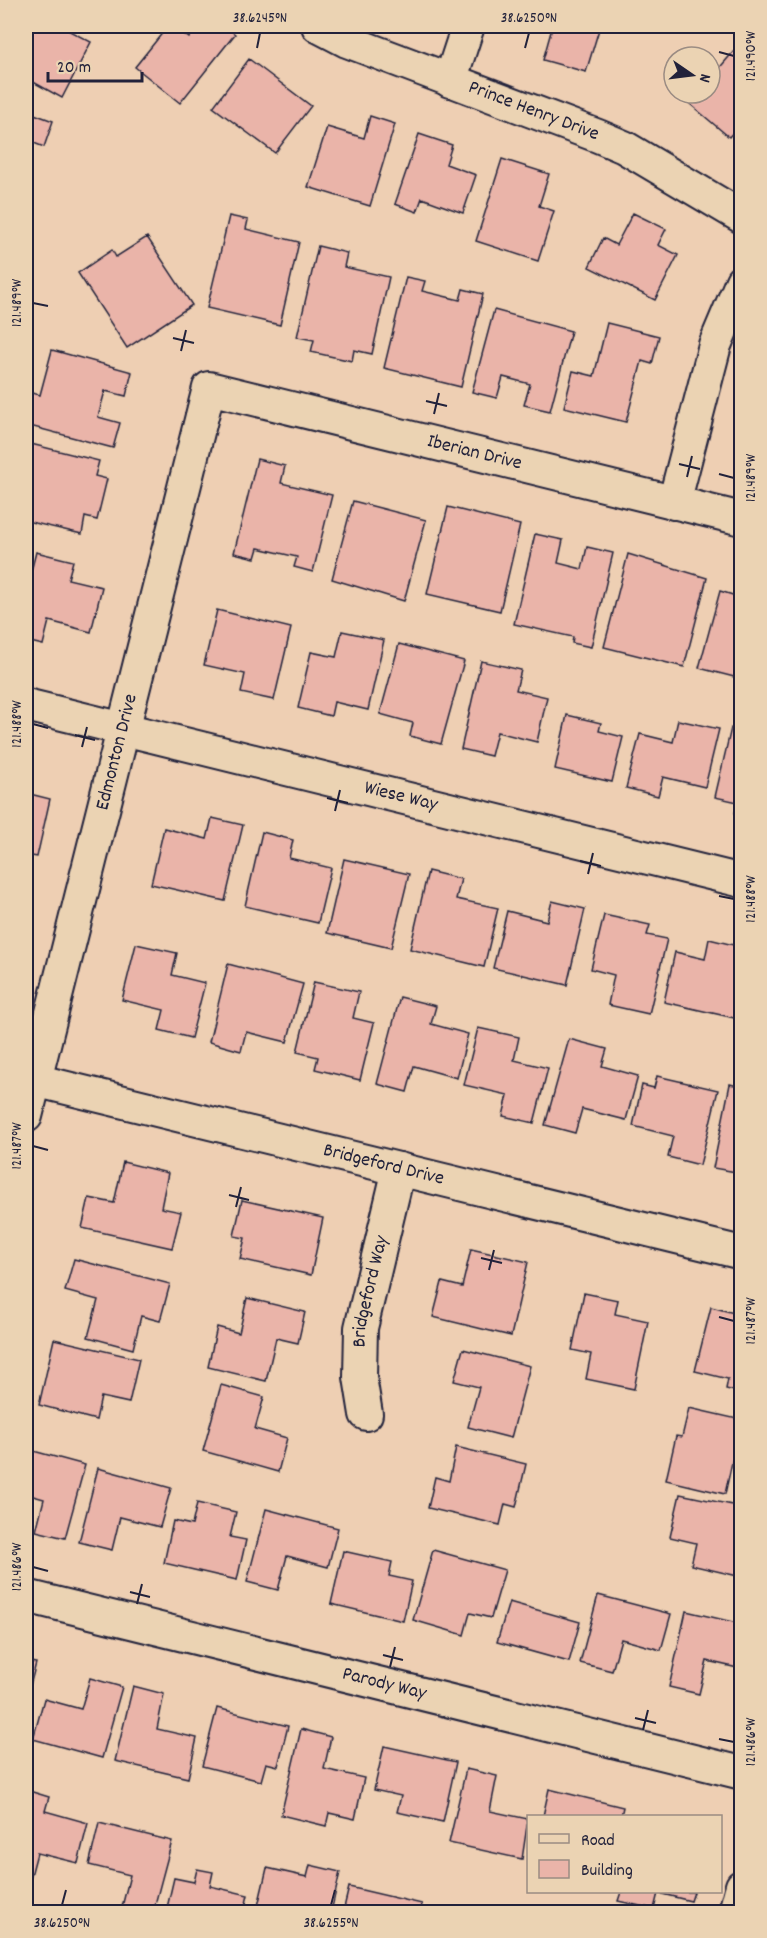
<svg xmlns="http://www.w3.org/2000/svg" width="767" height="1938" viewBox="0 0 767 1938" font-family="Dekko,sans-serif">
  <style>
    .building { fill: #eab4a9; stroke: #22223b; stroke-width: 1.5 }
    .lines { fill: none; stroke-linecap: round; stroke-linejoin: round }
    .minor-casing { stroke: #22223b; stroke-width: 36 }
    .minor { stroke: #ebd3b3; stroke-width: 32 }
    .ticks { fill: none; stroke: #22223b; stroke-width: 2 }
    .labels { text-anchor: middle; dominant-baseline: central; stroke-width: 4.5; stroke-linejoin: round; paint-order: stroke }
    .street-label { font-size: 20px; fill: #22223b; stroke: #ebd3b3 }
    .neatline { fill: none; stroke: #22223b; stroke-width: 2 }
    .ticks-label { font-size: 15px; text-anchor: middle; fill: #22223b }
  </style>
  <rect width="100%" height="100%" fill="#eecfb3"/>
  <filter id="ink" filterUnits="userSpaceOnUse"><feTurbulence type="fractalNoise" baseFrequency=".0167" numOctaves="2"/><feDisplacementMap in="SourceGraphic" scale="12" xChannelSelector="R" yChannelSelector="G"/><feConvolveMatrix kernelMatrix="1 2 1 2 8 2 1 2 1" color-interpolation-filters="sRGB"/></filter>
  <g filter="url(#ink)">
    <!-- building -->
    <path class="building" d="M26 26H60L91 42 62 98 26 78Z
      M168 26H173L189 38 199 26H225L235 34 180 103 135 67Z
      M543 26H600L586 72 543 60 552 28Z
      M740 44 742 122 729 137 690 104 699 93H710V79Z
      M249 59 311 106 275 153 213 107Z
      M26 111 53 121 44 147 26 140Z
      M370 116 395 124 370 206 308 187 327 127 364 138Z
      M419 134 452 145 446 164 476 175 463 213 422 198 417 212 395 204Z
      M502 159 549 174 539 206 554 211 538 261 476 241Z
      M633 213 666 229 658 245 678 255 655 300 589 267 603 238 616 245Z
      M229 216 248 220 246 229 299 242 280 325 207 308Z
      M147 237 192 305 127 348 78 273 112 250 116 257Z
      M318 246 347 253 344 267 389 277 372 354 354 350 352 361 311 352 314 340 297 337Z
      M406 277 425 281 422 291 460 300 463 289 483 294 461 387 384 368Z
      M494 310 571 331 550 411 524 405 530 384 503 377 497 398 472 392Z
      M607 323 659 336 652 364 642 361 626 422 564 407 573 371 594 376Z
      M52 350 132 372 126 396 105 391 98 417 120 423 113 448 26 425 27 392 40 395Z
      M27 443 99 461 95 476 107 479 97 520 85 517 82 534 26 521Z
      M257 459 285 466 281 483 332 495 313 572 294 567 297 557 258 548 255 558 234 553Z
      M353 501 426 520 404 601 332 579Z
      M448 507 520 525 500 611 427 594Z
      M535 534 563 540 558 563 582 569 587 547 613 553 591 647 572 643 573 637 514 624Z
      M36 552 73 561 68 579 102 587 91 632 49 621 43 645 26 641V591Z
      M628 554 707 578 684 667 604 647Z
      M739 584 742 585V679L699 668 720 591 736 596Z
      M217 610 291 628 274 700 241 693 245 674 204 665Z
      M342 631 384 640 368 710 334 702 331 716 298 708 311 652 336 657Z
      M399 644 464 661 441 744 410 736 413 723 380 714Z
      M481 661 521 670 516 690 547 697 537 742 497 732 491 756 461 749Z
      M567 715 601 723 599 731 623 737 612 782 555 769Z
      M678 720 719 729 705 787 663 777 658 796 626 788 640 734 673 742Z
      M731 728 742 730V814L735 813 738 802 715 797Z
      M26 793 50 799 37 857 26 855Z
      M212 818 243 825 225 901 151 884 164 828 207 839Z
      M262 832 293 840 289 858 331 868 318 923 245 906Z
      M344 859 409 874 391 948 327 933Z
      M428 871 461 879 456 899 498 908 484 967 410 949Z
      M552 901 585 909 567 985 493 968 507 911 547 921Z
      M604 915 650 925 647 935 667 939 649 1014 608 1005 614 975 591 969Z
      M709 939 742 947V1007L739 1019 664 1002 675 952 705 959Z
      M136 944 177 953 172 975 205 983 191 1038 159 1030 164 1010 122 1000Z
      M228 964 303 984 287 1042 246 1032 241 1051 209 1042Z
      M314 982 359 992 353 1018 374 1023 360 1080 315 1069 318 1057 297 1052Z
      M400 997 436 1006 431 1024 468 1034 457 1078 414 1066 407 1092 377 1084Z
      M478 1028 519 1037 514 1060 548 1068 534 1123 503 1116 508 1095 464 1085Z
      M569 1039 607 1049 602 1066 638 1076 626 1120 582 1109 575 1133 545 1125Z
      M657 1076 718 1090 700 1165 668 1157 673 1136 633 1126 642 1085 654 1088Z
      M730 1084 742 1087V1173L713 1168Z
      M123 1162 168 1173 161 1208 181 1212 172 1248 82 1228 89 1198 114 1203Z
      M242 1200 323 1218 311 1275 240 1259 245 1238 234 1236Z
      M471 1249 528 1262 511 1336 433 1317 442 1282 462 1287Z
      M74 1259 170 1284 160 1321 141 1316 133 1349 88 1337 98 1300 65 1291Z
      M584 1293 618 1300 615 1314 648 1321 634 1389 586 1379 591 1354 572 1350Z
      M247 1298 305 1312 298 1343 276 1338 266 1381 208 1367 217 1327 239 1333Z
      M711 1307 742 1315V1393L726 1389 728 1379 695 1371Z
      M54 1339 139 1359 129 1403 101 1397 96 1420 39 1405Z
      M463 1349 530 1366 511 1438 468 1427 479 1387 454 1381Z
      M221 1385 264 1397 255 1429 287 1438 278 1472 203 1451Z
      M689 1408 742 1420V1454L734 1453 725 1494 666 1480 676 1436 682 1437Z
      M456 1447 526 1464 516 1507 505 1504 500 1525 428 1508 435 1477 449 1481Z
      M26 1449 85 1465 65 1538 36 1531 44 1499 26 1494Z
      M98 1468 171 1488 160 1527 120 1517 112 1550 79 1542Z
      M680 1494 742 1507V1577L691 1565 696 1543 670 1537Z
      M197 1503 236 1512 230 1537 246 1540 237 1580 164 1563 173 1521 192 1525Z
      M266 1509 338 1528 328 1567 287 1556 278 1590 247 1582Z
      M433 1550 505 1570 491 1618 470 1613 464 1635 413 1620Z
      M343 1551 392 1562 389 1576 412 1581 403 1621 331 1604Z
      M598 1595 671 1614 661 1650 621 1639 612 1671 580 1663Z
      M509 1602 580 1622 569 1662 497 1642Z
      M686 1611 742 1624V1669L707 1661 699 1694 669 1687Z
      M26 1661 36 1663 26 1701Z
      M90 1678 122 1687 102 1758 33 1739 44 1699 81 1709Z
      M133 1686 164 1694 157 1729 197 1738 188 1778 115 1761Z
      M217 1708 288 1726 278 1766 266 1763 261 1781 202 1766Z
      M301 1729 331 1737 324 1769 364 1778 355 1819 329 1813 326 1826 281 1815Z
      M384 1746 456 1762 443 1822 397 1812 401 1796 374 1790Z
      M466 1769 497 1776 490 1811 528 1819 522 1859 449 1843Z
      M549 1789 623 1807 621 1816H543Z
      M26 1790 49 1797 45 1811 88 1823 78 1863 37 1853 28 1887 26 1886Z
      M99 1823 172 1841 153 1912 122 1907 130 1875 89 1865Z
      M310 1865 340 1872 331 1912H285L258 1906 267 1868 307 1877Z
      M197 1869 213 1872 210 1886 248 1895 244 1912H166L174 1878 194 1882Z
      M349 1887 422 1904 420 1912H343Z
      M621 1892H694L691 1901 658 1893 654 1909 618 1901Z"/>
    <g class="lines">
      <!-- minor casing -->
      <g class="minor-casing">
        <g id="minor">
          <path id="s1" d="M318 26 347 41 598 136 624 147 742 217"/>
          <path d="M450 81 468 26"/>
          <path d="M674 503 715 345 742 281"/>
          <path id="s2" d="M26 705 742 881"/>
          <path id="s3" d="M26 1078 742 1253"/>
          <path id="s4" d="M26 1116 209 388 742 519"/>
          <path id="s5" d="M366 1414 360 1377 361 1328 399 1169"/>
          <path id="s6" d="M26 1596 742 1773"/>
          <path d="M735 1912 742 1886"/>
        </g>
      </g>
      <!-- minor -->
      <use href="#minor" class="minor"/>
    </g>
  </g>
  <!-- ticks -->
  <path class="ticks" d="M257 48 260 33M525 48 529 33M719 52 734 56M33 303 48 306M173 338 194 343M181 351 186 330M426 401 447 406M434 414 439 393M679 464 700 469M719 474 734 478M687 477 692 456M33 724 48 728M75 735 95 740M82 747 87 727M327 798 348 803M335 811 340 790M580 861 601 866M588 874 593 853M719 896 734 899M33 1146 48 1150M229 1195 249 1200M236 1207 241 1187M481 1258 502 1263M489 1270 494 1250M719 1317 734 1321M33 1567 48 1571M130 1592 150 1597M137 1604 142 1584M383 1655 403 1660M390 1667 395 1647M635 1718 656 1723M643 1730 648 1710M719 1739 734 1742M62 1905 66 1890M331 1905 335 1890"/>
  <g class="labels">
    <!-- street labels -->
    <g class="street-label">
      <text stroke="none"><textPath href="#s1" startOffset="232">Prince Henry Drive</textPath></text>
      <text stroke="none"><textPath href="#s4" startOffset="1024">Iberian Drive</textPath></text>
      <text stroke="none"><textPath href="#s4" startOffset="375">Edmonton Drive</textPath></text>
      <text stroke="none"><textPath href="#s2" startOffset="386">Wiese Way</textPath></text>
      <text stroke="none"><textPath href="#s3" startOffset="368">Bridgeford Drive</textPath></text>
      <text stroke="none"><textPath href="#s5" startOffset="124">Bridgeford Way</textPath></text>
      <text stroke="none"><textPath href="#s6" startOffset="369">Parody Way</textPath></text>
    </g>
  </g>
  <!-- margin -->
  <rect width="767" height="1938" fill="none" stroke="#ebd3b3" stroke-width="66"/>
  <!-- legend -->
  <rect x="527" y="1815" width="195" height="78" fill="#ebd3b3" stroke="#9b8c83" stroke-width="1.5"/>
  <rect x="539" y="1834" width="30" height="9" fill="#ebd3b3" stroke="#9b8c83" stroke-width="1.5"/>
  <text x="581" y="1845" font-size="18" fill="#22223b">Road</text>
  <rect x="539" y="1860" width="30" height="18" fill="#eab4a9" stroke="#9b8c83" stroke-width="1.5"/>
  <text x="581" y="1875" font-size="18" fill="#22223b">Building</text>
  <!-- north arrow -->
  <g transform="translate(692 75) rotate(104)"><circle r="28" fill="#ebd3b3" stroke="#9b8c83" stroke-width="1.5"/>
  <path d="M0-4.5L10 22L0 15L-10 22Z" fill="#22223b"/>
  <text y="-9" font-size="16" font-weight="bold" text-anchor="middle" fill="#22223b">N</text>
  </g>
  <!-- scale -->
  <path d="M48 72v9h94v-9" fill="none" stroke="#22223b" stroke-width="3"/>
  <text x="57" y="72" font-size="18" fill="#22223b" stroke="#ebd3b3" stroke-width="4.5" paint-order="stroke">20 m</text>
  <rect x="33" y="33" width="701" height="1872" class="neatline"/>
  <g class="ticks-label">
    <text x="260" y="22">38.6245°N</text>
    <text x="529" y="22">38.6250°N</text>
    <text transform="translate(750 56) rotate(-90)" y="5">121.490°W</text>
    <text transform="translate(16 303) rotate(-90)" y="5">121.489°W</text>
    <text transform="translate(750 478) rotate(-90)" y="5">121.489°W</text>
    <text transform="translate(16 724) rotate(-90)" y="5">121.488°W</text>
    <text transform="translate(750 899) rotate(-90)" y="5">121.488°W</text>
    <text transform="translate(16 1146) rotate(-90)" y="5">121.487°W</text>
    <text transform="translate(750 1321) rotate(-90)" y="5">121.487°W</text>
    <text transform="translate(16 1567) rotate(-90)" y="5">121.486°W</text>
    <text transform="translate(750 1742) rotate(-90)" y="5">121.486°W</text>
    <text x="62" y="1927">38.6250°N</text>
    <text x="331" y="1927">38.6255°N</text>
  </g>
</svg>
